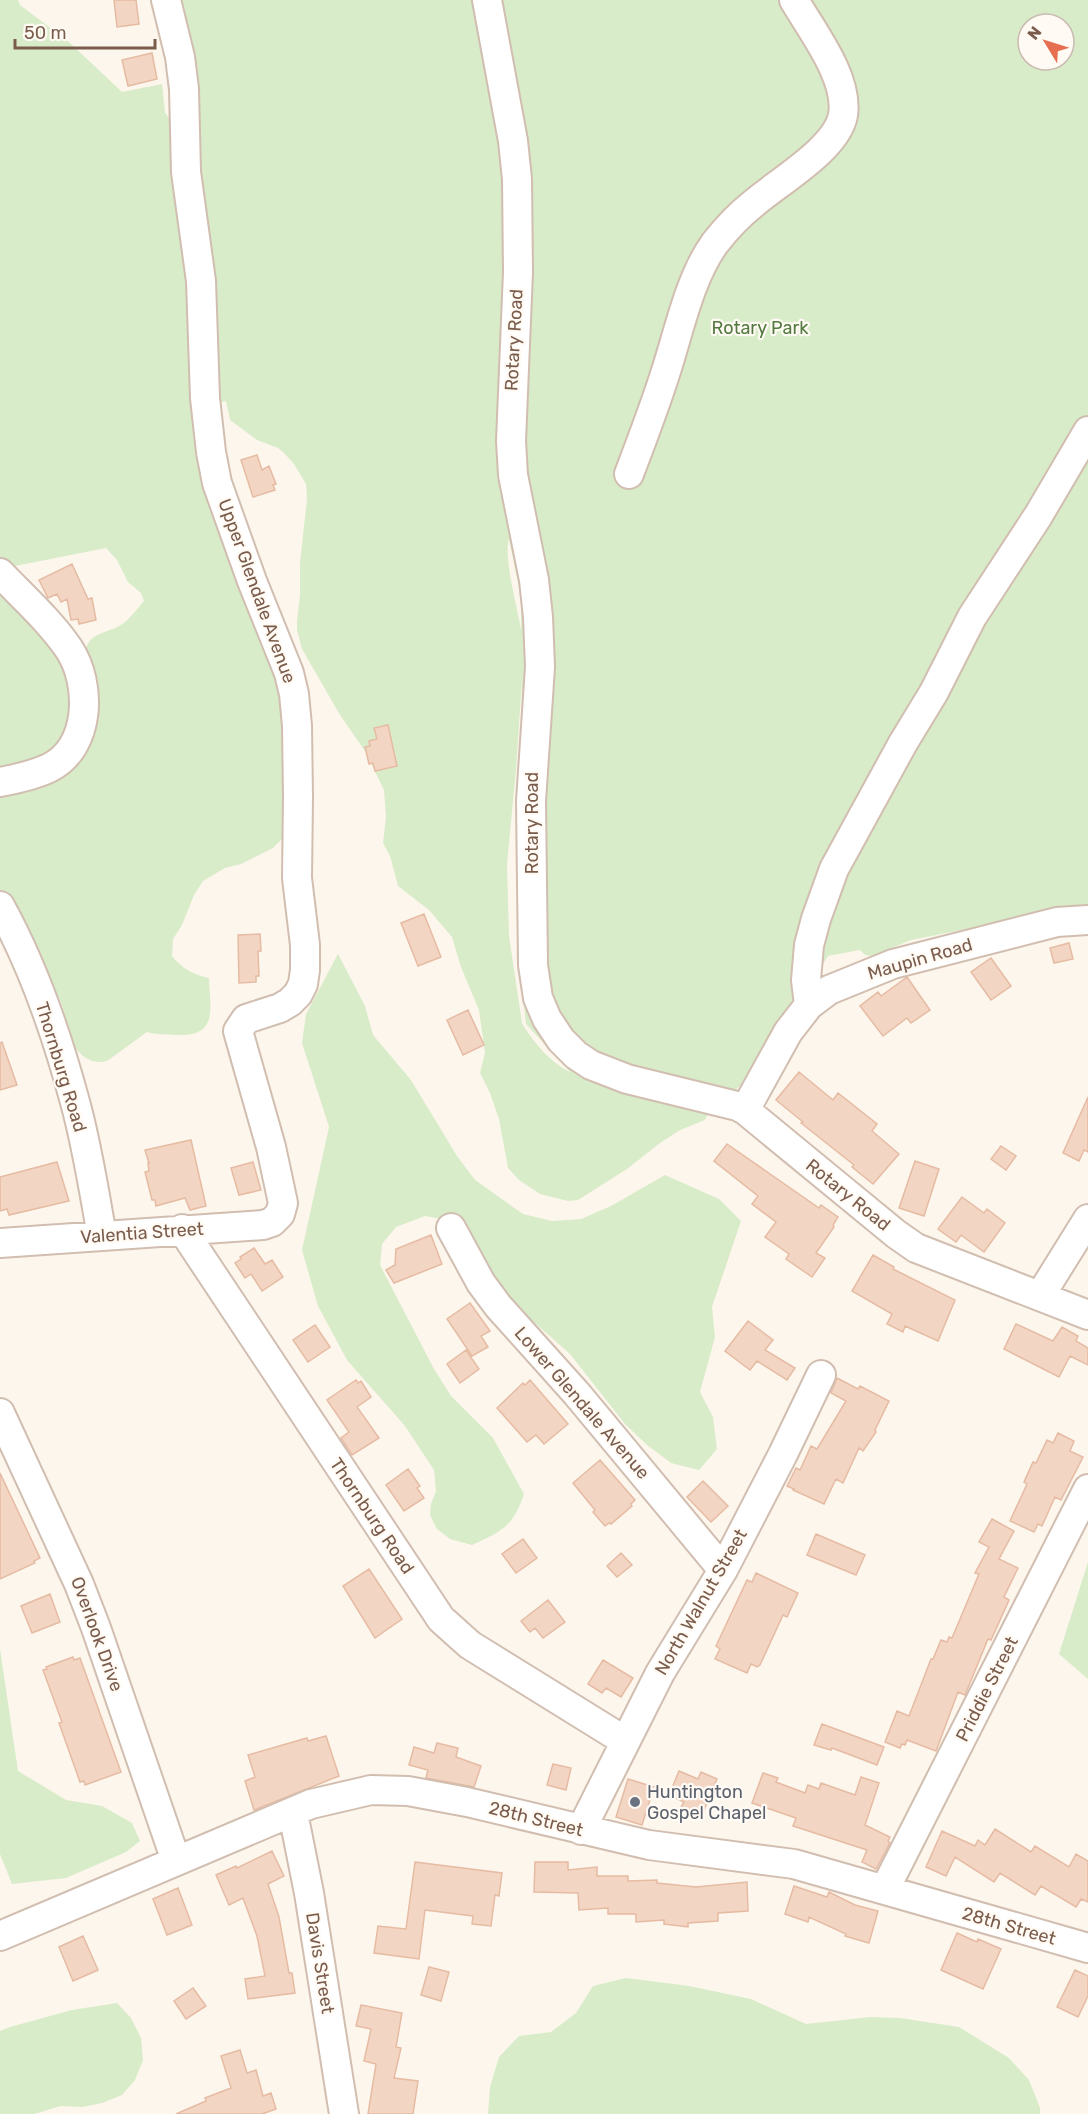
<svg xmlns="http://www.w3.org/2000/svg" width="1088" height="2114" viewBox="0 0 1088 2114" font-family="Rubik,sans-serif">
  <style>
    .green { fill: #d8ecc9; fill-rule: evenodd }
    .building { fill: #f3d5c3; stroke: #e6bba3; stroke-width: 1.5 }
    .lines { fill: none; stroke-linecap: round; stroke-linejoin: round }
    .minor-casing { stroke: #d1beb0; stroke-width: 32 }
    .minor { stroke: #fff; stroke-width: 28 }
    .worship-dot { fill: #6b7280; stroke: #fffaf3; stroke-width: 2 }
    .labels { text-anchor: middle; dominant-baseline: central; stroke-width: 4.5; stroke-linejoin: round; paint-order: stroke }
    .park-label { font-size: 18px; fill: #537a41; stroke: #fffaf3 }
    .street-label { font-size: 18px; fill: #7a5c4d; stroke: #fffaf3 }
    .worship-label { font-size: 18px; fill: #5b616d; stroke: #fffaf3; text-anchor: start }
  </style>
  <rect width="100%" height="100%" fill="#fdf6ec"/>
  <!-- green -->
  <path class="green" d="M0 0H18L20 5 69 42 122 92 162 84 165 113 173 122 170 130C173 166 171 202 182 237L195 392 283 691 286 735 282 764 286 806 283 838 273 848 241 864 225 868 203 881 194 895 182 925 173 939 172 956C181 968 194 975 209 978 210 1009 219 1037 176 1035 166 1034 156 1035 147 1032L107 1061C95 1064 86 1060 78 1051 66 1036 67 1014 59 998 42 965 21 933 3 900L0 890V791L76 761 92 738 98 723 99 702 86 650C88 632 111 633 124 623 131 617 138 608 144 601L141 593 128 582 117 560 106 548 0 569Z
    M180 0H1088V905L911 940 872 956 865 955 860 950 828 956 779 1037 739 1087 704 1111 708 1113 705 1120 680 1130 660 1143 627 1169 578 1200 568 1201 540 1194 519 1180 508 1168 499 1119 490 1093 480 1073 485 1053 479 1010 461 967 452 937 429 910 398 886 390 856 383 843 386 817 384 790 365 751 340 715 302 649 297 630V621L300 595V563L307 499 306 484 294 464 284 453 278 448 257 440 230 420 226 401 221 402ZM1028 24H1064V60H1028ZM509 539 521 597V630C518 609 503 557 509 539ZM522 679 517 944 526 1024 570 1072C551 1063 532 1041 522 1023L509 936 507 864 516 770Z
    M0 594 44 635 61 657 77 693 64 748 0 772Z
    M338 954 365 1006 373 1035 411 1080 457 1156 475 1180 523 1214 552 1221 581 1219 611 1206 665 1175 719 1199 741 1221 712 1307 715 1337 700 1392 713 1417 717 1449 699 1470 671 1463 647 1445 625 1424 570 1354 484 1278 442 1219 425 1216 396 1227 382 1244 380 1265 434 1369 451 1396 493 1438 524 1494C513 1527 502 1531 472 1545L450 1539 437 1529 430 1515 431 1504 436 1491 434 1470 405 1426 347 1360 318 1306 302 1250 329 1127 302 1043 306 1014Z
    M1088 1562V1679L1059 1654Z
    M0 1649 18 1771 66 1800 102 1806 132 1823 140 1841 126 1852 66 1878 12 1884 0 1854Z
    M626 1978 689 1986 751 1999 806 2024 871 2017 900 2018 959 2027 1009 2058 1029 2080 1040 2108V2114H488L490 2087 499 2057 519 2036 551 2032 576 2013 593 1986Z
    M117 2003 131 2018 141 2038 143 2060 135 2080 122 2095 102 2103 82 2107 61 2106 34 2114H0V2031L10 2027 72 2010Z"/>
  <!-- building -->
  <path class="building" d="M114 0H136L139 24 117 27Z
    M152 53 157 79 128 86 122 60Z
    M257 455 262 470 269 466 276 484 273 485 275 490 253 497 241 460Z
    M72 564 88 599 92 598 96 620 79 624 78 619 71 620 67 599 61 602 57 594 48 598 39 580Z
    M388 725 397 766 375 771 373 763 369 764 365 747 370 746 369 741 377 739 374 728Z
    M424 914 441 957 418 966 401 923Z
    M260 934 261 951H258L259 976H256V982L239 983 238 935Z
    M1069 943 1073 959 1054 963 1050 948Z
    M991 958 1011 986 991 1000 971 972Z
    M907 977 930 1010 911 1023 907 1018 883 1036 860 1006 878 992 881 996Z
    M468 1010 484 1045 463 1055 447 1020Z
    M2 1042 17 1085 0 1090V1043Z
    M799 1072 833 1100 838 1093 877 1124 872 1131 899 1154 873 1184 852 1167 854 1165 801 1123 803 1122 776 1100Z
    M1088 1097V1152L1084 1150 1079 1161 1063 1153Z
    M191 1140 206 1206 190 1210 185 1198 156 1206 155 1200H152L145 1172 149 1171 148 1163H149L145 1150Z
    M727 1144 819 1208 821 1205 838 1217 833 1225 834 1227 816 1253 825 1258 812 1277 786 1259 789 1254 765 1237 776 1222 752 1204 758 1196 714 1161Z
    M1001 1146 1016 1156 1006 1170 991 1159Z
    M915 1161 939 1169 924 1216 899 1208Z
    M57 1162 69 1201 9 1215 7 1209 0 1211V1177Z
    M253 1162 261 1190 239 1195 231 1168Z
    M962 1197 984 1213 987 1209 1005 1223 984 1252 961 1235 956 1242 938 1229Z
    M431 1235 442 1264 394 1283 386 1270 395 1265 396 1249Z
    M254 1248 265 1264 272 1260 283 1277 262 1291 251 1274 245 1278 235 1263 241 1259 240 1257Z
    M873 1255 894 1267 893 1269 955 1300 938 1341 905 1326 903 1332 887 1324 892 1314 852 1291Z
    M470 1303 490 1331 481 1336 488 1347 472 1356 447 1319Z
    M748 1321 773 1340 765 1350 795 1368 787 1380 757 1361 750 1370 725 1351Z
    M1016 1324 1053 1341 1062 1327 1078 1336 1076 1341 1088 1348V1365L1070 1356 1059 1377 1004 1349Z
    M315 1325 330 1347 308 1362 293 1340Z
    M466 1350 479 1369 460 1383 447 1364Z
    M837 1378 858 1389 860 1386 889 1401 875 1430 876 1432 863 1451 859 1448 843 1483 836 1479 824 1504 793 1490 794 1489 787 1486 796 1468 800 1470 811 1446 817 1449 846 1401 831 1393Z
    M356 1380 358 1383 361 1381 371 1397 357 1407 379 1438 352 1455 341 1438 349 1432 327 1400Z
    M530 1380 568 1424 544 1444 536 1435 527 1442 497 1408 523 1383 525 1385Z
    M1058 1433 1074 1441 1070 1451 1083 1457 1061 1500 1055 1497 1042 1526 1038 1524 1034 1532 1010 1521 1027 1484 1024 1482 1033 1462 1036 1463 1047 1440 1053 1443Z
    M600 1460 635 1500 631 1504 632 1506 611 1524 609 1523 605 1526 593 1512 595 1510 573 1483Z
    M408 1469 420 1486 417 1488 424 1498 404 1511 386 1485Z
    M0 1473 40 1558 34 1561 35 1563 0 1579Z
    M703 1481 728 1506 711 1522 687 1497Z
    M992 1519 1014 1531 999 1559 1018 1568 1004 1597 1009 1600 991 1640 988 1639 965 1695 958 1692 936 1751 907 1740 905 1745 902 1744 900 1748 885 1742 897 1711 909 1716 931 1659H933L941 1640 947 1642 949 1637 952 1638 979 1574 975 1573 989 1547 979 1542Z
    M816 1534 865 1555 856 1575 807 1555Z
    M523 1539 537 1558 516 1573 502 1554Z
    M621 1553 632 1565 617 1577 607 1566Z
    M369 1569 402 1619 375 1638 343 1586Z
    M756 1573 798 1593 787 1617 783 1615 760 1665 757 1667 751 1664 747 1673 715 1659 720 1649 716 1646 747 1580 752 1582Z
    M50 1594 60 1622 32 1633 21 1606Z
    M548 1600 565 1622 543 1638 535 1628 530 1632 521 1621Z
    M73 1657 74 1660 80 1658 121 1772 85 1785 84 1781 80 1782 59 1723 62 1722 43 1670 47 1669 46 1667Z
    M603 1660 633 1678 621 1697 606 1688 602 1693 588 1684Z
    M822 1724 884 1747 877 1765 832 1748 831 1750 814 1745Z
    M326 1736 339 1776 254 1810 245 1781 255 1777 248 1755 307 1738 308 1741Z
    M437 1743 458 1748 456 1757 481 1766 474 1787 426 1778 428 1770 409 1765 414 1747 434 1753Z
    M553 1764 571 1768 566 1790 547 1785Z
    M679 1771 698 1779 701 1772 717 1779 702 1815 681 1807 684 1802 669 1795Z
    M763 1773 778 1778 776 1782 805 1793 808 1785 819 1789 821 1783 855 1795 861 1777 879 1783 865 1825 890 1837 888 1841 890 1843 876 1869 862 1862 867 1850 793 1826 796 1818 752 1803Z
    M628 1779 654 1787 642 1825 616 1817Z
    M995 1829 1031 1852 1035 1846 1069 1867 1076 1854 1088 1861V1902L1081 1899 1076 1907 1041 1886 1035 1895 1000 1873 994 1882 955 1857 946 1876 926 1867 942 1831 975 1846 978 1840 985 1845Z
    M272 1851 284 1876 268 1884 279 1917 289 1973H292L295 1993 248 1999 245 1979 265 1976 257 1936 243 1898 229 1905 216 1875 236 1866 237 1868Z
    M415 1862 502 1873 499 1896 495 1895 491 1926 472 1924 473 1916 425 1910 419 1959 374 1953 378 1926 406 1929Z
    M535 1862H568V1870L597 1867V1876H628V1881L657 1880V1883L696 1887 747 1882 748 1911 718 1913V1921L688 1923V1927L664 1924V1920L636 1922V1914H608V1908L579 1910 578 1893 534 1892Z
    M794 1886 827 1897 829 1892 855 1905 878 1911 869 1943 845 1936 846 1934 809 1917 808 1922 785 1914Z
    M178 1888 192 1925 167 1935 153 1899Z
    M957 1933 977 1942 978 1939 1001 1949 983 1989 941 1970Z
    M83 1936 98 1970 73 1981 59 1947Z
    M429 1967 449 1972 441 2001 421 1995Z
    M1075 1970 1088 1976V1996L1078 2017 1057 2007Z
    M193 1988 206 2006 186 2019 174 2001Z
    M361 2005 402 2013 396 2047 401 2048 394 2078 418 2081 413 2114H368L376 2064 364 2061 371 2029 356 2026Z
    M240 2050 247 2073 256 2070 263 2096 271 2093 276 2109 262 2114H176L206 2101 205 2098 231 2088 221 2056Z"/>
  <g class="lines">
    <!-- minor casing -->
    <g class="minor-casing">
      <path id="minor" d="M487 0 513 141 517 179 518 272 511 441 513 475 534 580 538 617 540 667 531 801 533 965 538 998 547 1019 561 1040 576 1055 591 1065 627 1079 737 1106 745 1110 896 1234 916 1248 1088 1315
        M629 474C642 440 655 406 666 371 679 331 690 277 715 243 726 229 739 215 753 204 778 182 837 149 843 115 849 78 812 31 794 0
        M0 573C23 597 50 621 69 649 92 684 91 747 49 768 34 775 16 779 0 782
        M0 906C33 966 57 1035 75 1102 87 1145 94 1191 102 1236
        M809 1005 806 980 809 945 816 919 834 869 903 743 934 692 972 617 1038 516 1088 431
        M745 1110 788 1032 809 1005 829 990 893 964 1057 922 1088 920
        M451 1228 481 1283 498 1306 577 1394 723 1570
        M182 1229 441 1619 470 1645 625 1741
        M0 1243 263 1225 272 1222 280 1214 283 1203 271 1147 238 1031 246 1019 280 1008 290 1002 298 994 303 984 305 970V945L297 878 298 797 297 726 294 694 289 673 252 581 217 483 211 452 205 398 201 281 186 172 184 89 180 57 166 0
        M1040 1296 1088 1219
        M0 1413 79 1584 96 1628 176 1861
        M293 1813 309 1893 344 2114
        M581 1830 660 1673 723 1570 783 1454 821 1375
        M885 1889 1088 1489
        M0 1936 311 1804 371 1790 408 1791 467 1802 649 1845 794 1864 1088 1948"/>
    </g>
    <!-- minor -->
    <use href="#minor" class="minor"/>
  </g>
  <!-- markers -->
  <circle class="worship-dot" cx="635" cy="1802" r="6"/>
  <g class="labels">
    <!-- park labels -->
    <g class="park-label">
      <text x="760" y="328">Rotary Park</text>
    </g>
    <!-- street labels -->
    <g class="street-label">
      <text transform="translate(514 340) rotate(-87)">Rotary Road</text>
      <text transform="translate(257 591) rotate(70)">Upper Glendale Avenue</text>
      <text transform="translate(532 823) rotate(-90)">Rotary Road</text>
      <text transform="translate(920 959) rotate(-16)">Maupin Road</text>
      <text transform="translate(61 1067) rotate(73)">Thornburg Road</text>
      <text transform="translate(848 1195) rotate(39)">Rotary Road</text>
      <text transform="translate(142 1233) rotate(-4)">Valentia Street</text>
      <text transform="translate(582 1403) rotate(49)">Lower Glendale Avenue</text>
      <text transform="translate(372 1516) rotate(56)">Thornburg Road</text>
      <text transform="translate(701 1602) rotate(-60)">North Walnut Street</text>
      <text transform="translate(97 1634) rotate(70)">Overlook Drive</text>
      <text transform="translate(987 1689) rotate(-63)">Priddie Street</text>
      <text transform="translate(536 1819) rotate(14)">28th Street</text>
      <text transform="translate(1009 1926) rotate(16)">28th Street</text>
      <text transform="translate(320 1963) rotate(81)">Davis Street</text>
    </g>
    <!-- worship labels -->
    <g class="worship-label">
      <text x="647" y="1792">Huntington<tspan x="647" dy="21">Gospel Chapel</tspan></text>
    </g>
  </g>
  <!-- north arrow -->
  <g transform="translate(1046 42) rotate(308)"><circle r="28" fill="#fffaf3" stroke="#cabbb1" stroke-width="1.5"/>
  <path d="M0-4.5L10 22L0 15L-10 22Z" fill="#e76f51"/>
  <text y="-9" font-size="16" font-weight="bold" text-anchor="middle" fill="#7a5c4d">N</text>
  </g>
  <!-- scale -->
  <path d="M15 39v9h140v-9" fill="none" stroke="#7a5c4d" stroke-width="3"/>
  <text x="24" y="39" font-size="18" fill="#7a5c4d" stroke="#fffaf3" stroke-width="4.5" paint-order="stroke">50 m</text>
</svg>
